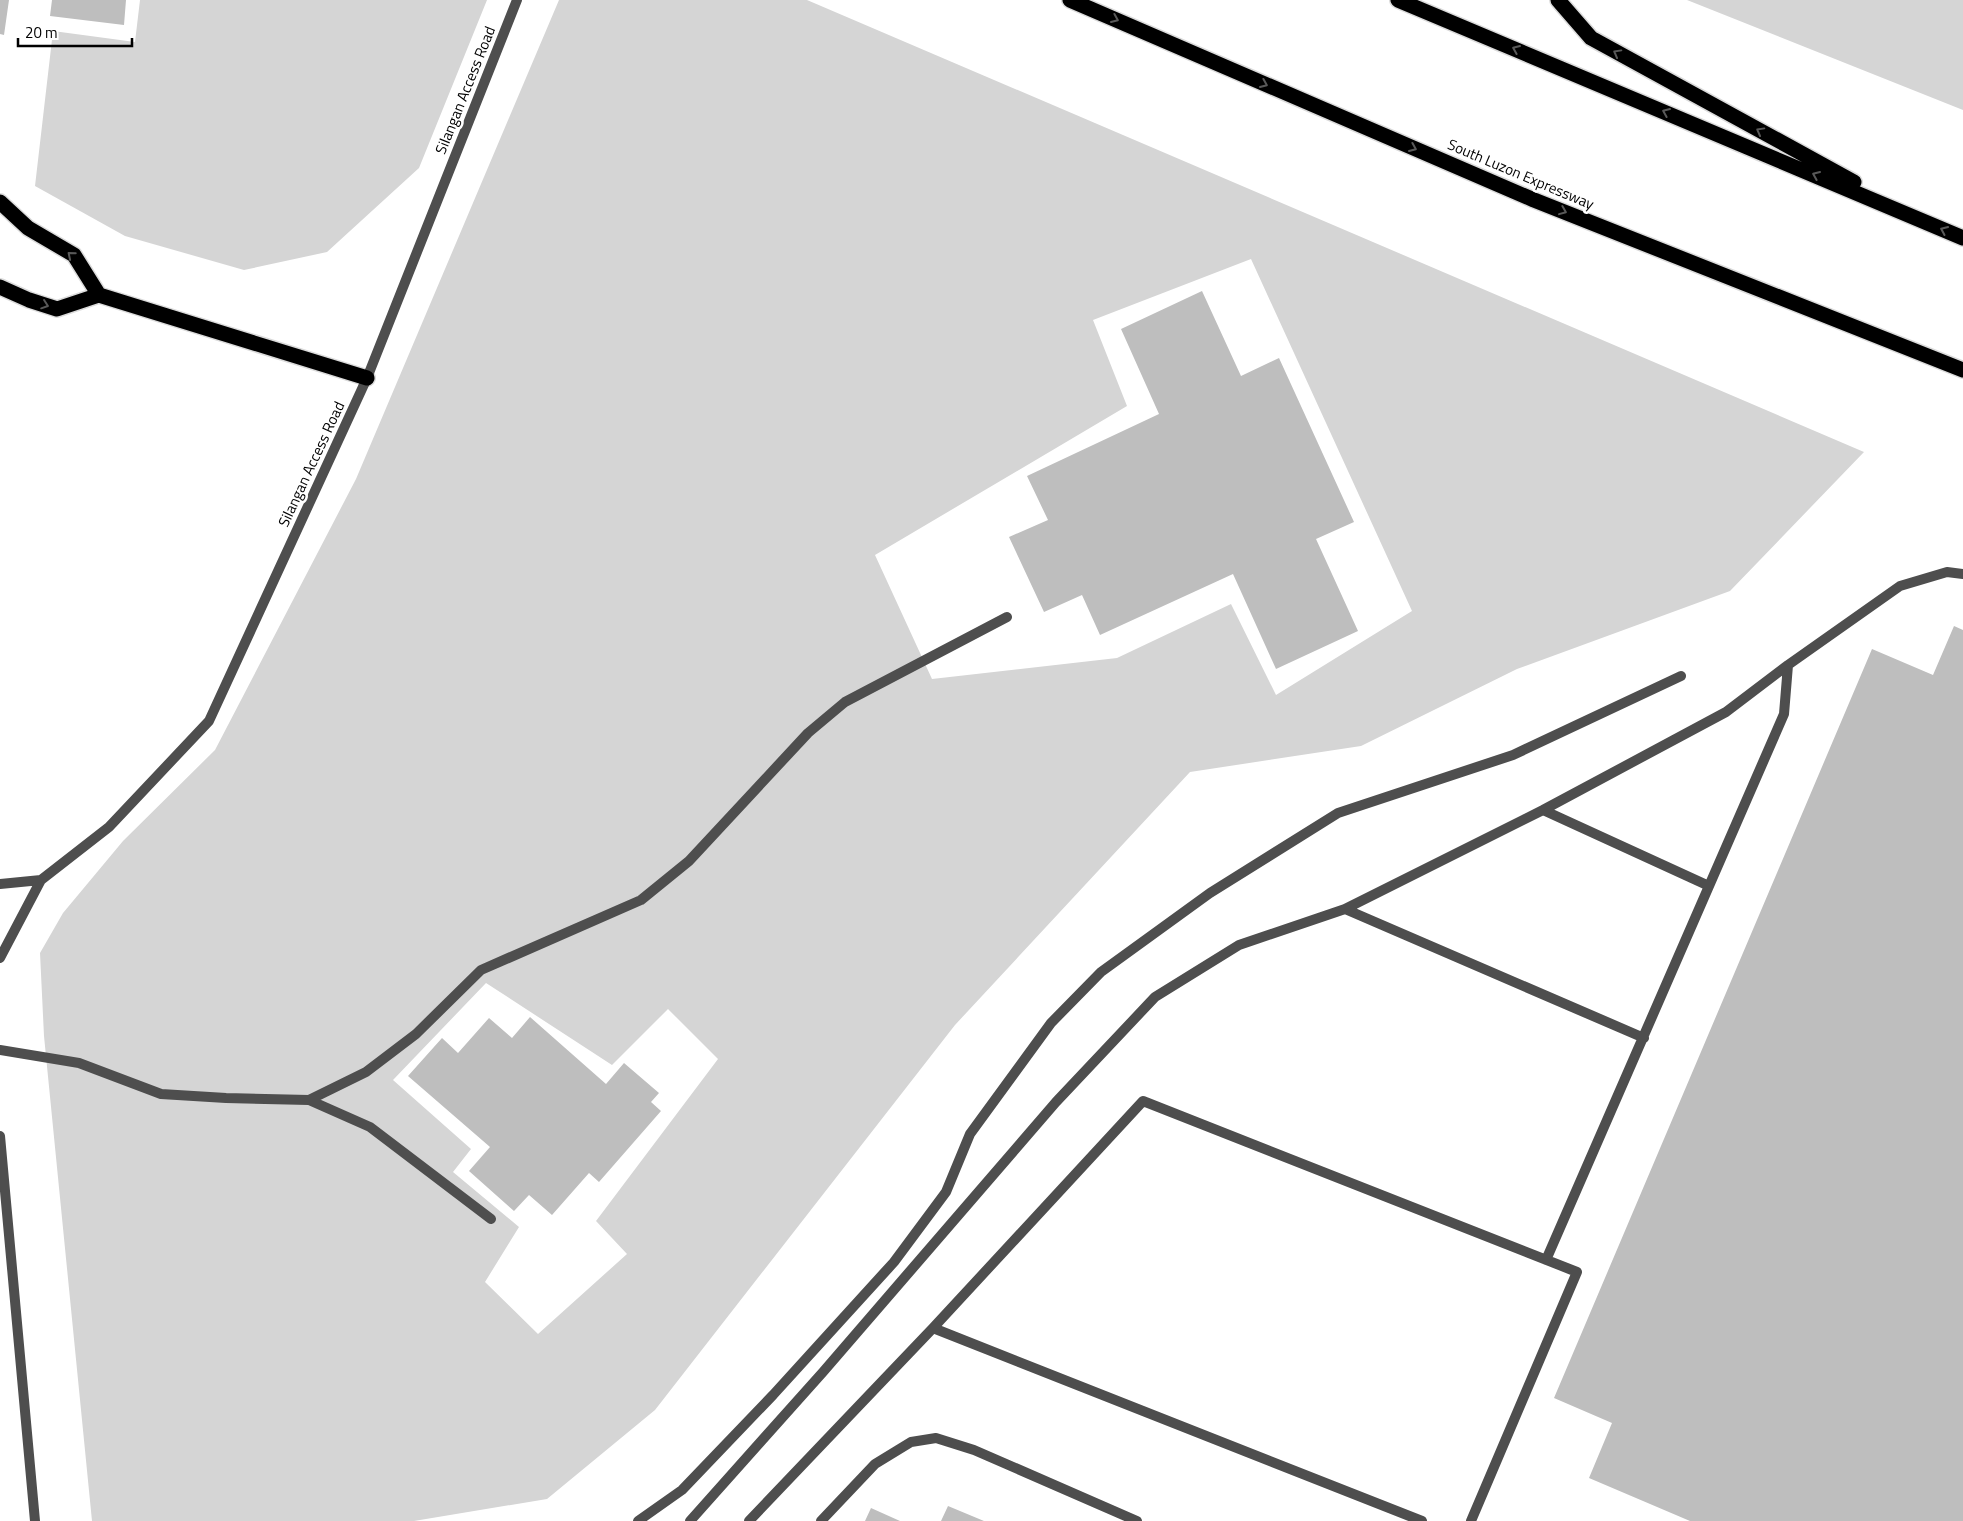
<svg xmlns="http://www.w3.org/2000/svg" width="1963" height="1521" viewBox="0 0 1963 1521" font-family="'Titillium Web',sans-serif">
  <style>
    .green { fill: #d5d5d5; fill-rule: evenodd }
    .building { fill: #bebebe }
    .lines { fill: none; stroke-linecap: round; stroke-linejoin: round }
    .motorway-casing { stroke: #dbdbdb; stroke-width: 18 }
    .service { stroke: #4e4e4e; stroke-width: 10 }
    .minor { stroke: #4e4e4e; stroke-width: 10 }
    .tertiary { stroke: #4e4e4e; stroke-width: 10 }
    .motorway { stroke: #000; stroke-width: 15 }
    .oneway { stroke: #595959 }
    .labels { text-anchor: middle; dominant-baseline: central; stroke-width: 5; stroke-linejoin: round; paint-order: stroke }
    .street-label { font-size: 15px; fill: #000; stroke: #fff }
  </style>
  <rect width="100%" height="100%" fill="#fff"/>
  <!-- green -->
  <path class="green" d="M140 0H487L419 168 327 252 244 270 125 236 35 186 53 31 135 42Z
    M559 0H807L1864 452 1730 591 1517 669 1361 746 1190 772 955 1025 655 1410 547 1499 414 1521H92L44 1036 40 953 63 913 123 841 215 750 356 479ZM1251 259 1412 611 1276 695 1231 604 1117 658 932 679 875 555 1127 406 1093 320ZM486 983 612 1065 668 1009 718 1059 596 1221 627 1254 538 1334 485 1282 519 1227 453 1172 471 1149 393 1080Z
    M1687 0H1963V110Z"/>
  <!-- building -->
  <path class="building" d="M0 0H9L4 35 0 34Z
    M52 0H126L124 25 50 16Z
    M1202 291 1241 376 1279 358 1354 522 1316 539 1358 631 1276 669 1233 574 1100 635 1082 595 1044 612 1009 537 1048 520 1027 476 1159 414 1121 329Z
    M1954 626 1963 630V1521H1690L1589 1478 1612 1423 1554 1398 1872 649 1933 675Z
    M530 1017 606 1084 624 1063 659 1093 651 1102 661 1111 599 1182 589 1173 552 1215 529 1195 514 1211 469 1171 490 1147 408 1076 442 1038 458 1053 489 1018 512 1038Z
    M948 1506 984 1521H941Z
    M871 1508 900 1521H865Z"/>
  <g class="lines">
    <!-- motorway casing -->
    <g class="motorway-casing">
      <path id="motorway" d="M1070 0 1534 200 1963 370
        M1398 0 1963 238
        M1558 0 1591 38 1854 182
        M0 202 28 228 74 255 99 295
        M0 287 29 300 57 309 99 295 367 378"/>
    </g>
    <!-- service -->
    <path class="service" d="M1543 810 1709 886
      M1345 909 1644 1038
      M0 1050 79 1063 161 1094 226 1098 309 1100 370 1127 491 1219
      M309 1100 366 1072 416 1034 481 970 641 900 689 861 808 733 845 702 1007 617
      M1546 1260 1784 714 1788 665
      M933 1328 1422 1521
      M690 1521 823 1372 1056 1102 1155 997 1239 945 1345 909 1543 810 1726 712 1788 665 1900 586 1947 572 1963 574
      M749 1521 933 1328 1143 1101 1577 1272 1471 1521
      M821 1521 875 1464 911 1442 936 1438 974 1450 1137 1521"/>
    <!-- minor -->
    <path class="minor" d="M0 884 41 880
      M0 958 41 880 109 827 209 721 367 378
      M0 1136 35 1521
      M638 1521 682 1490 773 1395 894 1262 946 1192 970 1134 1051 1023 1101 972 1210 893 1338 813 1513 755 1681 676"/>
    <!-- tertiary -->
    <path class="tertiary" d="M367 378 517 0"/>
    <!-- motorway -->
    <use href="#motorway" class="motorway"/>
  </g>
  <!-- one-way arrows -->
  <defs><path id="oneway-chevron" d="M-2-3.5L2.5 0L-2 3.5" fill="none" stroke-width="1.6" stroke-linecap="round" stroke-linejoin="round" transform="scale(1.25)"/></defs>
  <g class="oneway">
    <use href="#oneway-chevron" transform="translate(1115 19) rotate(23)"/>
    <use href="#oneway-chevron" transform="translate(1516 49) rotate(-157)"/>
    <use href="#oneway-chevron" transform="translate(1617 53) rotate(-151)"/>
    <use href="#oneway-chevron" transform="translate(1264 84) rotate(23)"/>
    <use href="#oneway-chevron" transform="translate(1666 112) rotate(-157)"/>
    <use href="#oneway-chevron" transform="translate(1760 131) rotate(-151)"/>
    <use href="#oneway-chevron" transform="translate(1413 148) rotate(23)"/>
    <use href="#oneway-chevron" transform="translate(1816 175) rotate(-157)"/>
    <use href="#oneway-chevron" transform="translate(1563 211) rotate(22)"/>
    <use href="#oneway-chevron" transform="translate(1944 230) rotate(-156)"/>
    <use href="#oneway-chevron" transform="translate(71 255) rotate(-140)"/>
    <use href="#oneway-chevron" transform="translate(45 305) rotate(19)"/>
  </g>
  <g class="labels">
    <!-- street labels -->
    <g class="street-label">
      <text transform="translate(465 90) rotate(-68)">Silangan Access Road</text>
      <text transform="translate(1521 174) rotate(23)">South Luzon Expressway</text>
      <text transform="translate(311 464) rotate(-65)">Silangan Access Road</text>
    </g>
  </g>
  <!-- scale -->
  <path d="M18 38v8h114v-8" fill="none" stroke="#000000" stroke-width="2.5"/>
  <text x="25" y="38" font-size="15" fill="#000000" stroke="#ffffff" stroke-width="4" paint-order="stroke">20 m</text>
</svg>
